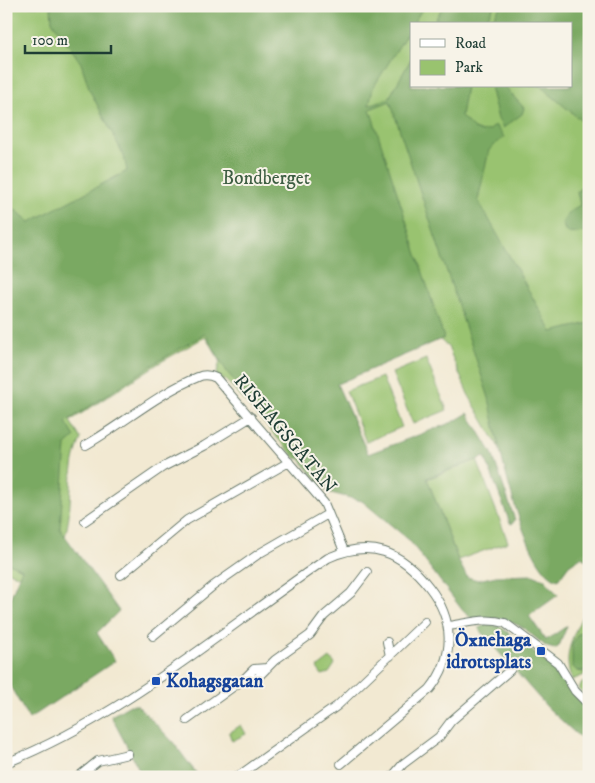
<svg xmlns="http://www.w3.org/2000/svg" width="595" height="783" viewBox="0 0 595 783" font-family="'IM FELL DW Pica',serif">
  <style>
    .green { fill: #99c36f; stroke: #5c8052; fill-rule: evenodd }
    .forest { fill: #7aa962; stroke: #4c734b }
    .lines { fill: none; stroke-linecap: round; stroke-linejoin: round }
    .minor-casing { stroke: #69796b; stroke-width: 10 }
    .minor { stroke: #fff; stroke-width: 8 }
    .transit-dot { fill: #1a4fb4; stroke: #f7f3e8; stroke-width: 2 }
    .labels { text-anchor: middle; dominant-baseline: central; stroke-width: 4; stroke-linejoin: round; paint-order: stroke }
    .park-label { font-size: 19px; fill: #3e5e43; stroke: #f7f3e8 }
    .street-label { font-size: 19px; fill: #1f3d34; stroke: #f7f3e8 }
    .transit-label { font-size: 19px; font-weight: bold; fill: #164399; stroke: #f7f3e8; text-anchor: end }
  </style>
  <rect width="100%" height="100%" fill="#f7f3e8"/>
  <filter id="ink" filterUnits="userSpaceOnUse"><feTurbulence type="fractalNoise" baseFrequency=".02" numOctaves="2"/><feDisplacementMap in="SourceGraphic" scale="10" xChannelSelector="R" yChannelSelector="G"/><feConvolveMatrix kernelMatrix="1 2 1 2 8 2 1 2 1" color-interpolation-filters="sRGB"/></filter>
  <filter id="wash" filterUnits="userSpaceOnUse"><feTurbulence type="fractalNoise" baseFrequency=".0096" numOctaves="4" result="noise"/><feDisplacementMap in="SourceGraphic" scale="20" xChannelSelector="R" yChannelSelector="G"/><feGaussianBlur stdDeviation="1.12" result="paint"/><feColorMatrix in="noise" values="0 0 0 0 0 0 0 0 0 0 0 0 0 0 0 0 0 1.4 0 .05"/><feComposite in="paint" operator="in"/></filter>
  <g filter="url(#wash)">
    <rect width="100%" height="100%" fill="#f2e9d2"/>
    <!-- green -->
    <path class="green" d="M6 6H589V545L498 446 468 394 448 347 436 336 319 374 341 443 296 459 224 378 220 386 215 381 220 360 205 337 159 363 70 421 81 439C62 479 81 528 50 566 46 571 38 576 32 580L6 571ZM411 24H571V86H411Z
      M426 359 447 410 413 424 392 373Z
      M382 377 402 427 366 442 346 391Z
      M477 460 508 542 458 560 427 479Z
      M586 608 589 610V630L578 634 577 671 589 673 572 680C561 654 575 632 586 608Z
      M330 658 335 664 329 673 322 675 317 668Z
      M589 681V701L579 689 582 683Z
      M241 725 246 734 232 741 229 733Z"/>
    <!-- forest -->
    <path class="forest" d="M51 6H424L373 88 369 105 389 98 411 59V86H466L461 116 474 129 482 132 490 130 495 125 504 137 489 150 478 200 552 332 589 323V443L581 449 582 481 589 508V562L581 557 569 565 558 580C522 569 496 433 489 398L390 101 370 109 444 338 337 384 368 454 453 422 468 413 492 453 515 520 512 524 510 523 485 457 427 478 458 560 467 577 478 580 496 576 533 575 545 580 558 595 529 616 546 640 567 626 559 646 555 649 547 647 522 627 504 619 471 618 463 611 409 540 362 501 327 492 227 372 205 334 157 362 66 422 75 437 66 445 60 529 119 611 97 633 115 661 29 719 6 679V608L22 569 6 562V202L30 222 127 171 124 156 90 91 81 63 52 21Z
      M443 6H494L484 24H433Z
      M500 6H589V127L540 86H571V24H490Z
      M490 86H504L524 108 522 114 503 128 498 119Z
      M589 178V233L587 231 578 233 566 232 562 223 569 212 580 205 577 192Z
      M486 624 501 627 554 668 589 712V746L548 708 480 631 479 628Z
      M589 630V671H577L572 666V644L578 634Z
      M130 705H137L141 709 173 742 199 777H143L111 716Z"/>
  </g>
  <g filter="url(#ink)">
    <g class="lines">
      <!-- minor casing -->
      <g class="minor-casing">
        <path id="minor" d="M86 445C123 424 158 393 198 377 204 374 210 375 216 378L324 503 344 551
          M85 521 163 467 204 446 251 417
          M121 575 187 520 289 462
          M449 626C467 623 486 617 505 623L558 663 575 691 589 705
          M153 636 213 586 260 553 328 514
          M387 642 390 656
          M244 679 254 669 267 668
          M187 720 244 679 253 680 258 677 275 660 310 635 324 616 351 593 367 572
          M6 763C126 715 223 629 328 558 371 539 401 551 429 587 454 619 456 656 430 689L341 764
          M78 777 98 761 128 754
          M237 777 337 706 425 622
          M392 777 403 764 439 737 451 721 510 670"/>
      </g>
      <!-- minor -->
      <use href="#minor" class="minor"/>
    </g>
  </g>
  <!-- markers -->
  <g class="transit-dot">
    <rect x="536" y="646" width="10" height="10" rx="2.5"/>
    <rect x="151" y="676" width="10" height="10" rx="2.5"/>
  </g>
  <g class="labels">
    <!-- park labels -->
    <g class="park-label">
      <text x="266" y="178">Bondberget</text>
    </g>
    <!-- street labels -->
    <g class="street-label">
      <text transform="translate(285 434) rotate(50)">RISHAGSGATAN</text>
    </g>
    <!-- transit labels -->
    <g class="transit-label">
      <text x="531" y="640">Öxnehaga<tspan x="531" dy="22">idrottsplats</tspan></text>
      <text x="166" y="681" text-anchor="start">Kohagsgatan</text>
    </g>
  </g>
  <!-- margin -->
  <rect width="595" height="783" fill="none" stroke="#f7f3e8" stroke-width="25"/>
  <!-- legend -->
  <rect x="410" y="22" width="162" height="65" fill="#f7f3e8" stroke="#a1aaa0"/>
  <rect x="420" y="39" width="25" height="8" fill="#ffffff" stroke="#a1aaa0"/>
  <text x="455" y="48" font-size="15" fill="#1f3d34">Road</text>
  <rect x="420" y="60" width="25" height="15" fill="#99c36f" stroke="#a1aaa0"/>
  <text x="455" y="72" font-size="15" fill="#1f3d34">Park</text>
  <!-- scale -->
  <path d="M25 45v8h86v-8" fill="none" stroke="#1f3d34" stroke-width="2.5"/>
  <text x="32" y="45" font-size="15" fill="#1f3d34" stroke="#f7f3e8" stroke-width="4" paint-order="stroke">100 m</text>
</svg>
